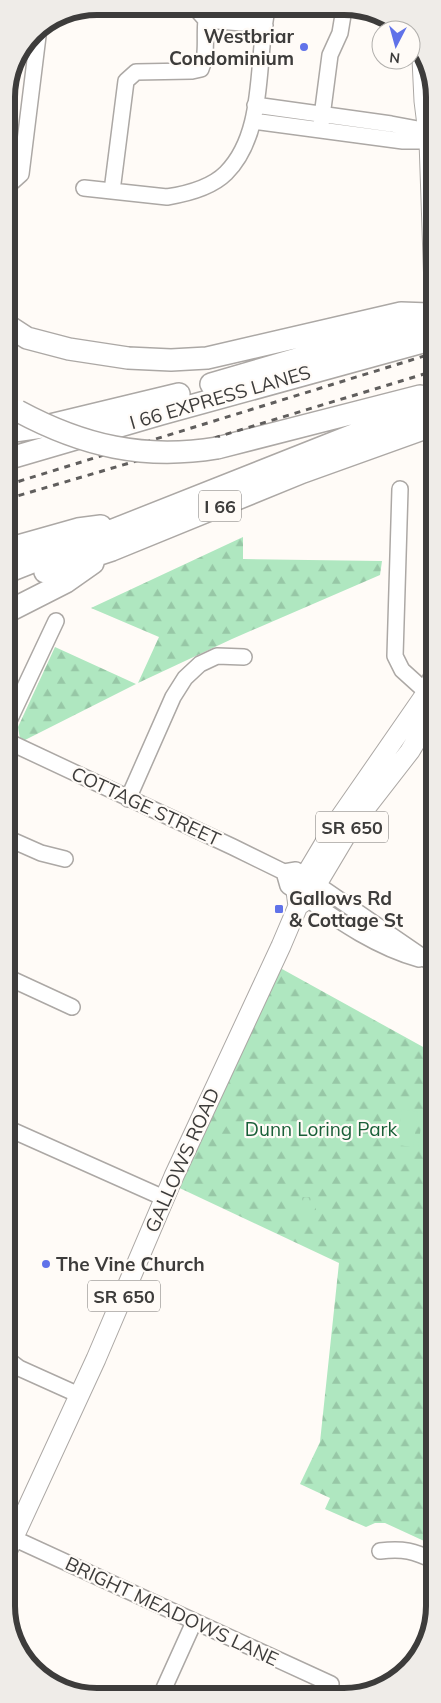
<svg xmlns="http://www.w3.org/2000/svg" width="441" height="1703" viewBox="0 0 441 1703" font-family="Mulish,sans-serif">
  <style>
    .forest { fill: url(#forest-firs) }
    .park { fill: url(#park-crowns) }
    .garden { fill: #afe7c0 }
    .lines { fill: none; stroke-linecap: round; stroke-linejoin: round }
    .minor-casing { stroke: #aca8a5; stroke-width: 18 }
    .major-casing { stroke: #aca8a5; stroke-width: 21 }
    .highway-casing { stroke: #aca8a5; stroke-width: 24 }
    .minor { stroke: #fff; stroke-width: 15 }
    .major { stroke: #fff; stroke-width: 19 }
    .highway { stroke: #fff; stroke-width: 21 }
    .rail { stroke: #605e5d; stroke-width: 3; stroke-dasharray: 6 6; stroke-linecap: butt }
    .highway-bridge-casing { stroke: #aca8a5; stroke-width: 24; stroke-linecap: butt }
    .highway-bridge { stroke: #fff; stroke-width: 21 }
    .poi-dot { fill: #6072e9; stroke: #fffbf7; stroke-width: 2 }
    .labels { text-anchor: middle; dominant-baseline: central; stroke-width: 4.5; stroke-linejoin: round; paint-order: stroke }
    .shield { fill: #fffbf7; stroke: #777573; stroke-width: 1 }
    .shield-label { font-size: 18px; font-weight: bold; fill: #3d3c3b }
    .poi-label { font-size: 19px; font-weight: bold; fill: #3d3c3b; stroke: #fffbf7; text-anchor: start }
    .street-label { font-size: 19px; fill: #3d3c3b; stroke: #fffbf7 }
    .park-label { font-size: 19px; fill: #195f38; stroke: #fffbf7 }
    .rim { fill: none; stroke: #3d3c3b; stroke-width: 6 }
  </style>
  <defs>
    <pattern id="forest-firs" width="22" height="20" patternUnits="userSpaceOnUse" patternTransform="scale(1.25)"><rect width="22" height="20" fill="#afe7c0"/><path d="M5 1l3.5 6h-7zM16 11l3.5 6h-7z" fill="#97c7a6"/></pattern>
    <pattern id="park-crowns" width="20" height="18" patternUnits="userSpaceOnUse" patternTransform="scale(1.25)"><rect width="20" height="18" fill="#afe7c0"/><path d="M2 6a3 3 0 1 1 6 0M12 15a3 3 0 1 1 6 0" fill="none" stroke="#97c7a6"/></pattern>
  </defs>
  <rect width="100%" height="100%" fill="#fffbf7"/>
  <!-- forest -->
  <path class="forest" d="M243 537V559L382 561 380 575 232 639 138 683 159 637 91 608Z
    M55 647 136 684 25 740 24 742 20 739 18 727Z
    M273 964 434 1053 435 1546 385 1523H375L366 1527 325 1509 330 1498 300 1484 320 1442 339 1263 171 1184Z"/>
  <!-- park -->
  <path class="park" d="M302 1197H315L316 1210 303 1211Z"/>
  <!-- garden -->
  <path class="garden" d="M402 1109 418 1112 413 1147 397 1145Z
    M423 1112 434 1114V1150L418 1148Z
    M429 1183 434 1185V1208L423 1204Z"/>
  <g class="lines">
    <!-- minor casing -->
    <g class="minor-casing">
      <path id="minor" d="M198 7V11L206 20
        M255 105 391 124 434 132
        M253 121 403 141H429L434 139
        M321 124 330 55 340 33 344 9
        M6 183H11L21 174 39 28
        M84 188 167 197C186 194 212 187 226 173 258 141 258 88 262 46 263 33 265 21 267 8
        M112 191 126 81 136 72 192 71 201 69C208 53 204 37 206 20L265 25
        M400 489 395 656 402 670 434 699
        M7 725 56 621
        M7 741 233 847 284 872 296 870 430 962
        M128 799 173 697 185 678 200 664 217 656 244 657
        M7 838 41 853 65 859
        M284 872 288 886C328 913 371 946 419 959
        M7 977 72 1007
        M7 1128 164 1198
        M7 1359 19 1368 79 1395
        M13 1538 331 1684
        M380 1551C403 1548 414 1551 435 1561
        M161 1695 194 1622"/>
    </g>
    <!-- major casing -->
    <g class="major-casing">
      <path id="major" d="M422 59 424 101 429 141 434 287
        M298 906 308 899 351 827 410 751 434 711
        M7 1552 96 1359 174 1176 281 946 298 906 296 891 339 819 427 692 434 674"/>
    </g>
    <!-- highway casing -->
    <g class="highway-casing">
      <path id="highway" d="M7 325 27 338 69 349 128 358 171 360 207 358 401 313 429 314
        M211 384 434 319
        M7 432 42 427 179 394
        M217 448 420 396
        M7 459 161 414 434 339
        M7 549 78 529 101 526
        M7 572 434 403
        M45 572 112 550 303 472 434 425
        M7 612 66 582 93 563"/>
    </g>
    <!-- minor -->
    <use href="#minor" class="minor"/>
    <!-- major -->
    <use href="#major" class="major"/>
    <!-- highway -->
    <use href="#highway" class="highway"/>
    <!-- rail -->
    <path class="rail" d="M7 485 434 353
      M7 499 184 447 434 371"/>
    <!-- highway-bridge casing -->
    <g class="highway-bridge-casing">
      <path id="highway-bridge" d="M18 411C83 446 144 460 217 448"/>
    </g>
    <!-- highway-bridge -->
    <use href="#highway-bridge" class="highway-bridge"/>
  </g>
  <!-- markers -->
  <g class="poi-dot">
    <circle cx="304" cy="47" r="5"/>
    <rect x="274" y="904" width="10" height="10" rx="2.5"/>
    <circle cx="46" cy="1264" r="5"/>
  </g>
  <g class="labels">
    <!-- shield labels -->
    <g class="shield">
      <rect x="199" y="490.5" width="42" height="31" rx="4"/>
      <rect x="316" y="811.5" width="72" height="31" rx="4"/>
      <rect x="88" y="1280.5" width="72" height="31" rx="4"/>
    </g>
    <g class="shield-label">
      <text x="220" y="506">I 66</text>
      <text x="352" y="827">SR 650</text>
      <text x="124" y="1296">SR 650</text>
    </g>
    <!-- poi labels -->
    <g class="poi-label">
      <text x="294" y="36" text-anchor="end">Westbriar<tspan x="294" dy="22">Condominium</tspan></text>
      <text x="289" y="898">Gallows Rd<tspan x="289" dy="22">&amp; Cottage St</tspan></text>
      <text x="56" y="1264">The Vine Church</text>
    </g>
    <!-- street labels -->
    <g class="street-label">
      <text transform="translate(220 397) rotate(-16)">I 66 EXPRESS LANES</text>
      <text transform="translate(146 806) rotate(25)">COTTAGE STREET</text>
      <text transform="translate(182 1160) rotate(-66)">GALLOWS ROAD</text>
      <text transform="translate(172 1611) rotate(25)">BRIGHT MEADOWS LANE</text>
    </g>
    <!-- park labels -->
    <g class="park-label">
      <text x="321" y="1129">Dunn Loring Park</text>
    </g>
  </g>
  <!-- crop -->
  <path d="M0 0H441V1703H0ZM97 15H344A82 82 0 0 1 426 97V1606A82 82 0 0 1 344 1688H97A82 82 0 0 1 15 1606V97A82 82 0 0 1 97 15Z" fill="#efece8" fill-rule="evenodd"/>
  <path class="rim" d="M97 15H344A82 82 0 0 1 426 97V1606A82 82 0 0 1 344 1688H97A82 82 0 0 1 15 1606V97A82 82 0 0 1 97 15Z"/>
  <!-- north arrow -->
  <g transform="translate(396 45) rotate(186)"><circle r="24" fill="#fffbf7" stroke="#b1afac"/>
  <path d="M0-4L9 19L0 12L-9 19Z" fill="#6072e9"/>
  <text y="-8" font-size="14" font-weight="bold" text-anchor="middle" fill="#3d3c3b">N</text>
  </g>
</svg>
